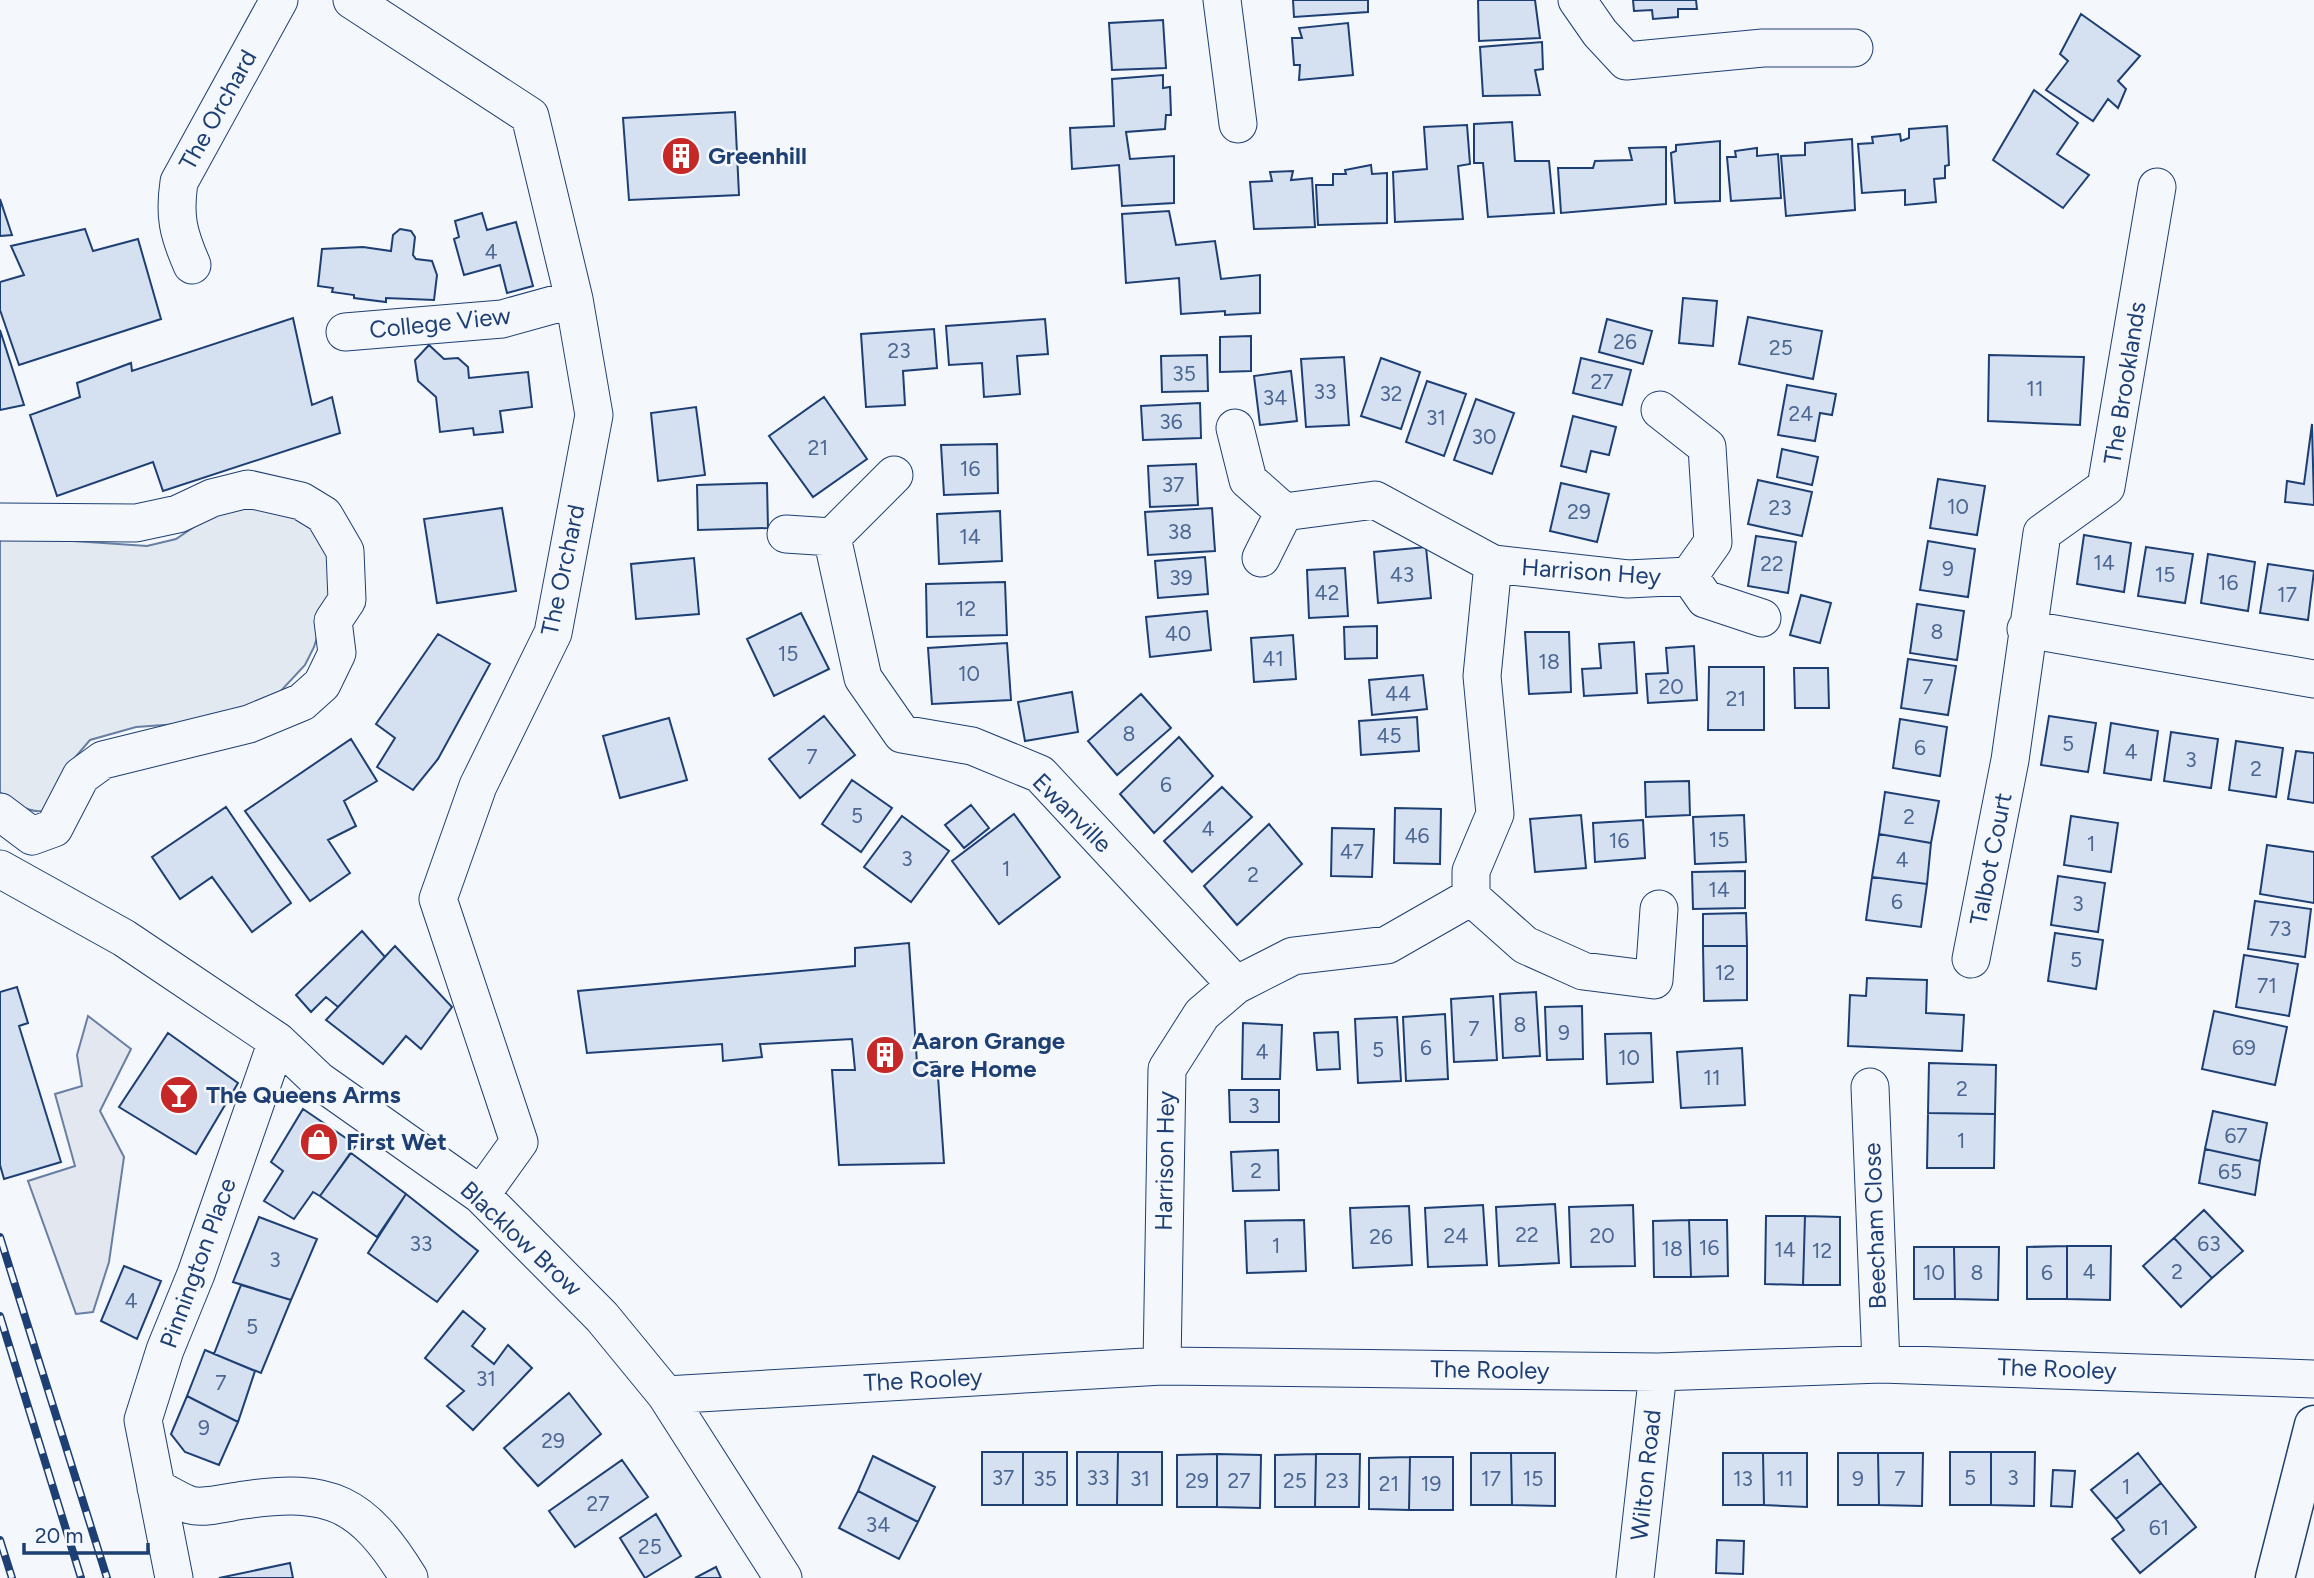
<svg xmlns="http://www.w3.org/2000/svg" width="2314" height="1578" font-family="Figtree,sans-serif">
	<rect width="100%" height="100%" fill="#f4f7fb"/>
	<path fill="#e3e9f0" stroke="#687fa3" stroke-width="2" d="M249,507l34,4 31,18 15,21 3,39 -18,58 -9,18 -27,29 -16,10 -84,20 -42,3 -46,13 -24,28 -23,43c-15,2 -32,-9 -43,-19v-256l147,10 29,-7 34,-23z"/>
	<path fill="#e3e8f0" stroke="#687fa3" stroke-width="2" d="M88,1016l43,33 -31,62 24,46 -15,105 -16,50 -17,2 -48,-133 47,-15 -20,-72 27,-8 -5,-31z"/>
	<path fill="#d5e0f0" stroke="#1d3f73" stroke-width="2" d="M1293,0h75v12l-74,5z
		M1478,0h57l5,38 -61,3z
		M1633,0h63l1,9h-19v8l-25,2 -1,-9 -18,1z
		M2081,14l59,42 -22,25 8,8 -8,19 -10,-9 -15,22 -47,-31 22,-29 -8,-7z
		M1163,20l3,48 -54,2 -3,-47z
		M1348,23l5,52 -54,5 1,-15h-6l-2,-27h10l-3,-10z
		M1542,42l1,27 -8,1 5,25 -57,1 -3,-49z
		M1163,75v13l7,-1 1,28h-5l-1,14 -39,3 4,27 44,-3v47l-52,3 -3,-41 -47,4 -2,-41 44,-2 -2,-47z
		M2034,90l44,33 -21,31 32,21 -26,33 -70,-48z
		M735,112l4,83 -110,5 -6,-82z
		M1512,122l3,39h34l5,52 -66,4 -5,-54h-9v-39z
		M1467,125l3,39 -12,2 5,53 -68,3 -2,-50 34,-3 -3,-42z
		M1947,126l2,39 -4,1v12l-11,1 2,23 -31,3v-15l-43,3 -4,-49 15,-1 -1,-6 28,-3 1,7 8,-3v-9z
		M1852,139l3,71 -69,6 -5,-60 24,-1v-12z
		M1720,141v60l-45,2 -4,-50 5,-2v-6z
		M1666,147v57l-105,9 -3,-45h35l2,-7 37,-1 -3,-12z
		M1757,148v8l21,-2 3,44 -50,3 -4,-44h9l-1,-6z
		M1371,165l1,9 15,-1v50l-69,2 -2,-40h17v-11h13l-1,-4z
		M1293,171l-2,9 21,-2 3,49 -61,2 -4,-47 22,-1 -2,-9z
		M0,199l12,36 -12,1z
		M1169,211l7,34 39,-4 6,38 39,-4v38l-35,2v-4l-44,3 -2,-36 -53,5 -4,-69z
		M482,213l5,17 29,-8 17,64 -26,7 -7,-28 -36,10 -10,-36 5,-2 -4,-16z
		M85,229l8,22 45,-12 23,80 -142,46 -19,-55v-28l24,-7 -13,-29z
		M400,229l11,2 4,6 -2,18 3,4 16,2 5,14 -3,25 -48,-2v4l-32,-4v-3l-22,-3 1,-4 -15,-2 4,-37 41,-2 28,4 2,-16z
		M1683,298l34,3 -4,45 -34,-3z
		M1748,317l74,14 -9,48 -74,-15z
		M293,318l19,87 20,-8 8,36 -177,58 -10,-29 -96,34 -27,-81 50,-18 -3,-14 54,-20 1,8z
		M1045,319l3,35 -31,2 3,38 -36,3 -2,-34 -33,2 -3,-39z
		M1607,319l45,12 -9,33 -44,-12z
		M934,329l3,39 -34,3 2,34 -39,2 -5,-73z
		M0,330l24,75 -24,5z
		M1251,336v35l-31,1v-35z
		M429,345l15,14 14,-1 10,9 1,11 59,-6 4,35 -32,4 3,21 -29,3 -1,-7 -33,4 -4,-35 -18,-16 -3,-21z
		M1207,355l1,36 -46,1 -1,-36z
		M1989,355l95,2 -4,68 -92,-4z
		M1344,357l5,68 -43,2 -5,-68z
		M1381,358l39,14 -19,57 -40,-13z
		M1581,358l50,12 -9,35 -49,-12z
		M1291,371l6,50 -37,4 -6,-49z
		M1427,381l39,13 -22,62 -38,-14z
		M1787,385l49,9 -4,21 -12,-2 -5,28 -37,-6z
		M824,397l43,62 -54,38 -44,-61z
		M1476,399l38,14 -22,61 -38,-14z
		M1200,403l1,35 -58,2 -2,-34z
		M696,407l9,68 -47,6 -7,-68z
		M1573,416l43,11 -7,28 -18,-4 -5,21 -25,-6z
		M2312,424l2,81 -29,-3 2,-21 17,3z
		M997,444l1,49 -54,2 -3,-50z
		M1782,449l36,8 -6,28 -35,-8z
		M1196,464l2,41 -48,2 -2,-41z
		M1938,479l47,7 -8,49 -47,-7z
		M1758,480l54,12 -10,44 -54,-12z
		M767,483l1,45 -70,2 -1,-45z
		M1561,483l48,11 -12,48 -47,-11z
		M502,508l14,83 -79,12 -13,-84z
		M1212,508l3,43 -67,4 -3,-43z
		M1000,511l2,50 -63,3 -2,-50z
		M2084,535l47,8 -7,49 -47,-8z
		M1756,536l40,6 -8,51 -40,-7z
		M1928,541l47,8 -7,48 -48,-7z
		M1426,547l5,51 -53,5 -4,-51z
		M2146,547l47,7 -8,49 -47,-7z
		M2208,554l47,8 -7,49 -47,-8z
		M1205,557l3,37 -50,4 -3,-37z
		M694,558l5,56 -63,5 -5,-55z
		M2268,564l46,7 -6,49 -48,-7z
		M1345,568l3,48 -39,2 -2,-48z
		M1005,582l2,53 -80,2 -1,-53z
		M1801,595l30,8 -11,40 -30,-8z
		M1917,604l47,7 -7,49 -47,-7z
		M1207,611l4,39 -61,7 -4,-40z
		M801,613l28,56 -55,27 -27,-57z
		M1377,626v32l-32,1 -1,-32z
		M1525,632h44l2,60 -42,2z
		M438,634l52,30 -52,95 -25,31 -36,-23 18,-29 -19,-14z
		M1293,635l3,44 -42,3 -3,-44z
		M1634,642l3,51 -53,3 -2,-27 19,-1 -2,-24z
		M1007,643l4,57 -79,4 -4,-56z
		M1694,646l3,54 -49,3 -2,-29 22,-1 -2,-25z
		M1908,659l48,7 -8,49 -47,-7z
		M1709,667h55v63h-56z
		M1794,668h34l1,40h-34z
		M1423,675l4,34 -55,6 -3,-35z
		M1072,692l6,40 -53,9 -7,-39z
		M1141,694l30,34 -54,47 -29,-34z
		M824,716l31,39 -55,43 -31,-39z
		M2049,716l47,7 -8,49 -47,-7z
		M1417,717l2,34 -58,4 -2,-34z
		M669,718l18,62 -67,18 -17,-62z
		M1900,719l47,8 -7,49 -47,-8z
		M2111,723l47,8 -7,49 -47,-7z
		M2171,732l47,7 -7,49 -47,-7z
		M1179,737l34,39 -59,57 -34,-39z
		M351,739l26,42 -33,20 12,25 -28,14 22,33 -40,28 -65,-90z
		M2236,741l47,7 -7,49 -47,-7z
		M2296,751l18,2v50l-26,-4z
		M852,780l40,28 -31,44 -39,-28z
		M1689,781l1,34 -44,2 -1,-35z
		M1222,787l30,30 -60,55 -28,-31z
		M1885,792l54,9 -8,42 -52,-9z
		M971,805l18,23 -25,20 -19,-23z
		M226,807l65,96 -39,29 -40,-55 -32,22 -28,-42z
		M1395,808l46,1 -1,55 -46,-1z
		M1014,814l46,63 -61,47 -47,-63z
		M1581,815l5,53 -51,4 -5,-53z
		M1744,815l2,47 -51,2 -2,-47z
		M902,816l47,35 -38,51 -47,-35z
		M2071,816l47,7 -7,49 -47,-7z
		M1643,820l2,38 -50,4 -2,-39z
		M1269,824l33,40 -65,61 -33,-39z
		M1332,828l42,1 -2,48 -41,-1z
		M1879,834l52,9 -4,41 -55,-7z
		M2267,845l47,7v51l-54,-9z
		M1745,871v37l-52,1 -1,-37z
		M2058,876l47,7 -7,49 -47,-7z
		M1872,877l55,7 -6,43 -55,-7z
		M2255,901l56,8 -6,48 -57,-8z
		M1746,913l1,33h-44v-32z
		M362,931l23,26 -47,50 -12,-10 -15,15 -15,-17z
		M2055,933l48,7 -7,49 -48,-8z
		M909,943l8,120 20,-1 7,101 -105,2 -7,-95h23l-3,-31 -92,5 2,13 -39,4 -1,-17 -135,9 -9,-62 277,-25v-18z
		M395,946l57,61 -31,42 -15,-13 -23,28 -57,-44z
		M1703,946h44v54l-43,1z
		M2244,955l54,9 -9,52 -53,-9z
		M1867,978l60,2 -1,33 38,2 -2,36 -114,-5 2,-51 16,1z
		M17,987l11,36 -9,3 42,136 -57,17 -4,-14v-173z
		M1536,992l4,64 -37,2 -3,-64z
		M1493,996l4,64 -43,2 -3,-63z
		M1582,1006l1,53 -36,1 -2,-53z
		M2214,1011l73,16 -12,58 -73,-16z
		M1445,1014l3,65 -42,2 -3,-64z
		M1397,1017l4,64 -43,2 -3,-64z
		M1243,1023l39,2 -2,54h-38z
		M1338,1032l2,37 -23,1 -3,-37z
		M168,1033l70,50 -42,71 -77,-47z
		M1651,1033l2,49 -46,2 -2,-50z
		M1742,1048l3,57 -64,3 -4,-56z
		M1929,1063l67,2 -1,49 -67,-1z
		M1229,1090h50v32h-49z
		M303,1109l53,36 -36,51 -7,-4 -19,27 -30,-18 19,-30 -12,-9z
		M2213,1111l54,12 -7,38 -55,-12z
		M1928,1113l67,1 -1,54h-67z
		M2205,1149l55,12 -5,34 -56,-12z
		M1278,1150l1,40 -46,1 -2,-39z
		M351,1153l55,41 -29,43 -57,-41z
		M406,1194l72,57 -41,51 -69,-49z
		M1555,1204l4,59 -60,3 -3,-59z
		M1483,1205l4,60 -59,2 -3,-59z
		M1633,1205l2,61 -64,1 -2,-60z
		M1409,1206l3,59 -59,3 -3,-60z
		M2204,1210l39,41 -31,27 -38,-40z
		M1766,1216h39l-2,69 -38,-1z
		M1805,1216l35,1v68h-37z
		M259,1217l58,22 -26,61 -58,-18z
		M1304,1220l2,51 -59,2 -2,-52z
		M1689,1220h38l1,56 -37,1z
		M1689,1220l2,57h-37l-1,-56z
		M2174,1238l38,40 -31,29 -38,-41z
		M2067,1246h44l-1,54 -43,-1z
		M2067,1246v53h-40v-52z
		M1914,1247h40l1,52h-41z
		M1954,1247h45l-1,53 -43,-1z
		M124,1266l37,15 -24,58 -36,-18z
		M241,1285l50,15 -30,73 -47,-19z
		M463,1311l22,18 -13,17 22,18 14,-19 24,23 -59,62 -26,-24 17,-15 -39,-33z
		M205,1350l50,21 -17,51 -51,-26z
		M569,1393l32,41 -63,52 -34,-38z
		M187,1396l51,26 -19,43 -34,-13 -14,-18z
		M982,1452h41v53h-41z
		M1023,1452h44v53h-44z
		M1077,1452h41l-1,53h-40z
		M1118,1452h44v53h-45z
		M1950,1452h41v53h-41z
		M1991,1452h44l-1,54 -43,-1z
		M1471,1453h40l1,52h-41z
		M1511,1453h44v53l-43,-1z
		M1723,1453h40l1,52h-41z
		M1763,1453h44v54l-43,-2z
		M1838,1453h40l1,52h-41z
		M1878,1453h45l-1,53 -43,-1z
		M2138,1453l23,30 -45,36 -25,-29z
		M1217,1454l44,1 -1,53 -43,-1z
		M1217,1454v53h-40v-52z
		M1316,1454l-1,53h-40v-52z
		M1316,1454h44l-1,53h-44z
		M873,1456l62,31 -17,35 -60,-31z
		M1410,1457l-1,53 -40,-1v-51z
		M1410,1457h43v53h-44z
		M622,1460l26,37 -73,50 -26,-36z
		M2053,1470l22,1 -3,36 -21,-1z
		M2161,1483l35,44 -56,46 -28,-34 12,-9 -8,-11z
		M858,1491l60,31 -19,37 -60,-31z
		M656,1514l25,42 -36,22 -25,-40z
		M1717,1540l27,1 -1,33 -27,-1z
		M290,1563l3,15h-74z
		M716,1567l5,11h-26z"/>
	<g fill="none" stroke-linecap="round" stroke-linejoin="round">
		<g stroke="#1d3f73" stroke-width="39">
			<path id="street" d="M352,0l178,116 44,183 20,116 -41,218 -75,153 -40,113 81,243 -38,53
				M1222,0l16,124
				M1577,0l23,33 26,28 137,-13h91
				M192,265c-14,-32 -18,-49 -13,-83l100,-182
				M345,332l157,-13 72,-20
				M1235,428l13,52 36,32 -23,46
				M1284,512l91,-12 118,64 135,15 61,-3 24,-34 -6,-95 -47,-37
				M0,522l136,1 42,-9 34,-16 36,-9 53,12 23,14 21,36 2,49 -14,21 4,32 -15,31 -20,18 -53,22 -146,36 -22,16 -27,52 -22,8 -32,-24
				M786,534l46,3 62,-62
				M832,537l31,141 39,56 70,12 68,28 196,211
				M1689,576l16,23 57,19
				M2026,629l288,50
				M0,869l124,69 153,103 41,39 163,115 121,122 64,78 117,183
				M1471,897l54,48 58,26 71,9 5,-71
				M1971,959l39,-199 32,-227 64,-46 51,-300
				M1870,1087l11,277
				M1162,1366l5,-297 35,-55 34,-29 57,-29 94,-11 84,-48v-26l24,-57 -13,-138 11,-112
				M666,1395l496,-29 496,6 223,-8 433,15
				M156,1488c11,5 22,13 34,17 14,4 39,-3 54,-5 86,-13 119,3 165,78
				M174,1578l-31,-158 22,-70 31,-76 81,-233
				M1635,1578l23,-206"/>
		</g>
		<g stroke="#1d3f73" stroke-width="41">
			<path id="primary" d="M2275,1578l39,-153"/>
		</g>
		<use href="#street" stroke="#f4f7fb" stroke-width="37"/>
		<use href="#primary" stroke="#f4f7fb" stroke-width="38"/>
		<g stroke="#1d3f73" stroke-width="8">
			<path id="rail" d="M0,1237l107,341
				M0,1316l81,262
				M0,1540l12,38"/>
		</g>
		<use href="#rail" stroke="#f4f7fb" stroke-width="5" stroke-dasharray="16" stroke-linecap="butt"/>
	</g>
	<defs>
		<g id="building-disc" transform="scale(2.0125)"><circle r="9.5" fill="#c62828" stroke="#f4f7fb"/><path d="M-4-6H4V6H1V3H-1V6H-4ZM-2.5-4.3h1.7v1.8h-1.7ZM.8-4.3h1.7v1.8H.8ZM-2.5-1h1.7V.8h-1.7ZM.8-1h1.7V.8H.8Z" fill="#fff"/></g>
		<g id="bar-disc" transform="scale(2.0125)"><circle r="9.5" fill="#c62828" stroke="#f4f7fb"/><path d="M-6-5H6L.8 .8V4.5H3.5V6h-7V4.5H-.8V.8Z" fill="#fff"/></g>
		<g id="shop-disc" transform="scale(2.0125)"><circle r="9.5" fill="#c62828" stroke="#f4f7fb"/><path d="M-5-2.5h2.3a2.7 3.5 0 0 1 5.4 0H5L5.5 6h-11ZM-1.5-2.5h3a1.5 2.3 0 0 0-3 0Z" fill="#fff"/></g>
	</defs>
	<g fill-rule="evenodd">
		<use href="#building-disc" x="681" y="156"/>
		<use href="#building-disc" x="885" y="1055"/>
		<use href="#bar-disc" x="179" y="1095"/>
		<use href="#shop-disc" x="319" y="1142"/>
	</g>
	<g text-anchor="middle" stroke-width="5" stroke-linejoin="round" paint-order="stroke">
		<g font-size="21" fill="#4b6792">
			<text x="491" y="259">4</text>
			<text x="1625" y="349">26</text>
			<text x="1781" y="355">25</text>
			<text x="899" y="358">23</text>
			<text x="1184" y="381">35</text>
			<text x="1602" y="389">27</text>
			<text x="2035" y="396">11</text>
			<text x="1325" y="399">33</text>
			<text x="1391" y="401">32</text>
			<text x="1275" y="405">34</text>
			<text x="1801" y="421">24</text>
			<text x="1436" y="425">31</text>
			<text x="1171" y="429">36</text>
			<text x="1484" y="444">30</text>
			<text x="818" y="455">21</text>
			<text x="970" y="476">16</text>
			<text x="1173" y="492">37</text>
			<text x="1958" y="514">10</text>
			<text x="1780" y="515">23</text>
			<text x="1579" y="519">29</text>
			<text x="1180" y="539">38</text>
			<text x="970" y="544">14</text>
			<text x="2104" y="570">14</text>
			<text x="1772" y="571">22</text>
			<text x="1948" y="576">9</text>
			<text x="1402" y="582">43</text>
			<text x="2165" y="582">15</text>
			<text x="1181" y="585">39</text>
			<text x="2228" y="590">16</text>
			<text x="1327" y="600">42</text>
			<text x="2287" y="602">17</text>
			<text x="966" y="616">12</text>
			<text x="1937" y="639">8</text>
			<text x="1178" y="641">40</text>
			<text x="788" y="661">15</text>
			<text x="1273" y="666">41</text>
			<text x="1549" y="669">18</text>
			<text x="969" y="681">10</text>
			<text x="1671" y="694">20</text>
			<text x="1928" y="694">7</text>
			<text x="1398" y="701">44</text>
			<text x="1736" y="706">21</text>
			<text x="1129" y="741">8</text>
			<text x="1389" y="743">45</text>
			<text x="2068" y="751">5</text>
			<text x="1920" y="755">6</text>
			<text x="2131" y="759">4</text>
			<text x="812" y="764">7</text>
			<text x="2191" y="767">3</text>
			<text x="2256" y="776">2</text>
			<text x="1166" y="792">6</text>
			<text x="857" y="823">5</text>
			<text x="1909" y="824">2</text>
			<text x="1208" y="836">4</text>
			<text x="1417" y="843">46</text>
			<text x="1719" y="847">15</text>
			<text x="1619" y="848">16</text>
			<text x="2091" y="851">1</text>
			<text x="1352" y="859">47</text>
			<text x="907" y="866">3</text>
			<text x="1902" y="867">4</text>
			<text x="1006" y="876">1</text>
			<text x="1253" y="882">2</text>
			<text x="1719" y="897">14</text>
			<text x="1897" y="909">6</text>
			<text x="2078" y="911">3</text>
			<text x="2280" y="936">73</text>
			<text x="2076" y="967">5</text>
			<text x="1725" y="980">12</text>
			<text x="2267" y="993">71</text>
			<text x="1520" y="1032">8</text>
			<text x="1474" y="1036">7</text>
			<text x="1564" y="1040">9</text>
			<text x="1426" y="1055">6</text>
			<text x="2244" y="1055">69</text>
			<text x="1378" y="1057">5</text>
			<text x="1262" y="1059">4</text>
			<text x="1629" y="1065">10</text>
			<text x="1712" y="1085">11</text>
			<text x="1962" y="1096">2</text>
			<text x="1254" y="1113">3</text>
			<text x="2236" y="1143">67</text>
			<text x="1961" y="1148">1</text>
			<text x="1256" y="1178">2</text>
			<text x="2230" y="1179">65</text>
			<text x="1527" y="1242">22</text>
			<text x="1456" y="1243">24</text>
			<text x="1602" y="1243">20</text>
			<text x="1381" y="1244">26</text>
			<text x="421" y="1251">33</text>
			<text x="2209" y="1251">63</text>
			<text x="1276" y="1253">1</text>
			<text x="1709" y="1255">16</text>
			<text x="1672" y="1256">18</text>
			<text x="1785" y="1257">14</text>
			<text x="1822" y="1258">12</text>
			<text x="275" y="1267">3</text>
			<text x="2089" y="1279">4</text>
			<text x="2177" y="1279">2</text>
			<text x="1934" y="1280">10</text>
			<text x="1977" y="1280">8</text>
			<text x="2047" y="1280">6</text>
			<text x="131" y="1308">4</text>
			<text x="252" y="1334">5</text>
			<text x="486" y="1386">31</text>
			<text x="221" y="1390">7</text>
			<text x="204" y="1435">9</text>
			<text x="553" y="1448">29</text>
			<text x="1003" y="1485">37</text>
			<text x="1098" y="1485">33</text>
			<text x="1970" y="1485">5</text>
			<text x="2013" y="1485">3</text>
			<text x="1045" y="1486">35</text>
			<text x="1140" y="1486">31</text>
			<text x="1491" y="1486">17</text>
			<text x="1533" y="1486">15</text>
			<text x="1743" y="1486">13</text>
			<text x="1785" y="1486">11</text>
			<text x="1858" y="1486">9</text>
			<text x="1900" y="1486">7</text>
			<text x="1197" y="1488">29</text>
			<text x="1239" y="1488">27</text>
			<text x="1295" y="1488">25</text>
			<text x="1337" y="1488">23</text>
			<text x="1389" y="1491">21</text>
			<text x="1431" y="1491">19</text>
			<text x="2126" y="1494">1</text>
			<text x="598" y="1511">27</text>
			<text x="878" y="1532">34</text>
			<text x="2159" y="1535">61</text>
			<text x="650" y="1554">25</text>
		</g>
		<g font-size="24" fill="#1d3f73" stroke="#f4f7fb">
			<text transform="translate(218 110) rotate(-61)" y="8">The Orchard</text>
			<text transform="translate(440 323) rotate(-6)" y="8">College View</text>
			<text transform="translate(2125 383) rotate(-81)" y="8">The Brooklands</text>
			<text transform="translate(563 570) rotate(-78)" y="8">The Orchard</text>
			<text transform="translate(1591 572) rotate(4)" y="8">Harrison Hey</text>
			<text transform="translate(1072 813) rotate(45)" y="8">Ewanville</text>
			<text transform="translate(1991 859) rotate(-79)" y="8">Talbot Court</text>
			<text transform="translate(1165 1161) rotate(-89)" y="8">Harrison Hey</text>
			<text transform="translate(1875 1226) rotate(-92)" y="8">Beecham Close</text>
			<text transform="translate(521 1239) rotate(43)" y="8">Blacklow Brow</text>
			<text transform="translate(198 1263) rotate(-70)" y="8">Pinnington Place</text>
			<text transform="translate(2057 1369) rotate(2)" y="8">The Rooley</text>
			<text transform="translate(1490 1370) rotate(1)" y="8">The Rooley</text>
			<text transform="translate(923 1380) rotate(-3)" y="8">The Rooley</text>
			<text transform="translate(1646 1475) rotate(-84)" y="8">Wilton Road</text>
		</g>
		<g font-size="24" font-weight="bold" fill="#1d3f73" stroke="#f4f7fb" text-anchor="start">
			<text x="708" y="164">Greenhill</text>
			<text x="912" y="1049">Aaron Grange<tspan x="912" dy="28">Care Home</tspan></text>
			<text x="206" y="1103">The Queens Arms</text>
			<text x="346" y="1150">First Wet</text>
		</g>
	</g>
	<path d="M24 1543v10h124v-10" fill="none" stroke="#1d3f73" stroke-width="3.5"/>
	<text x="35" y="1543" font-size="21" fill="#1d3f73" stroke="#f4f7fb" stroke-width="5" paint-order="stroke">20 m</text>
</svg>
